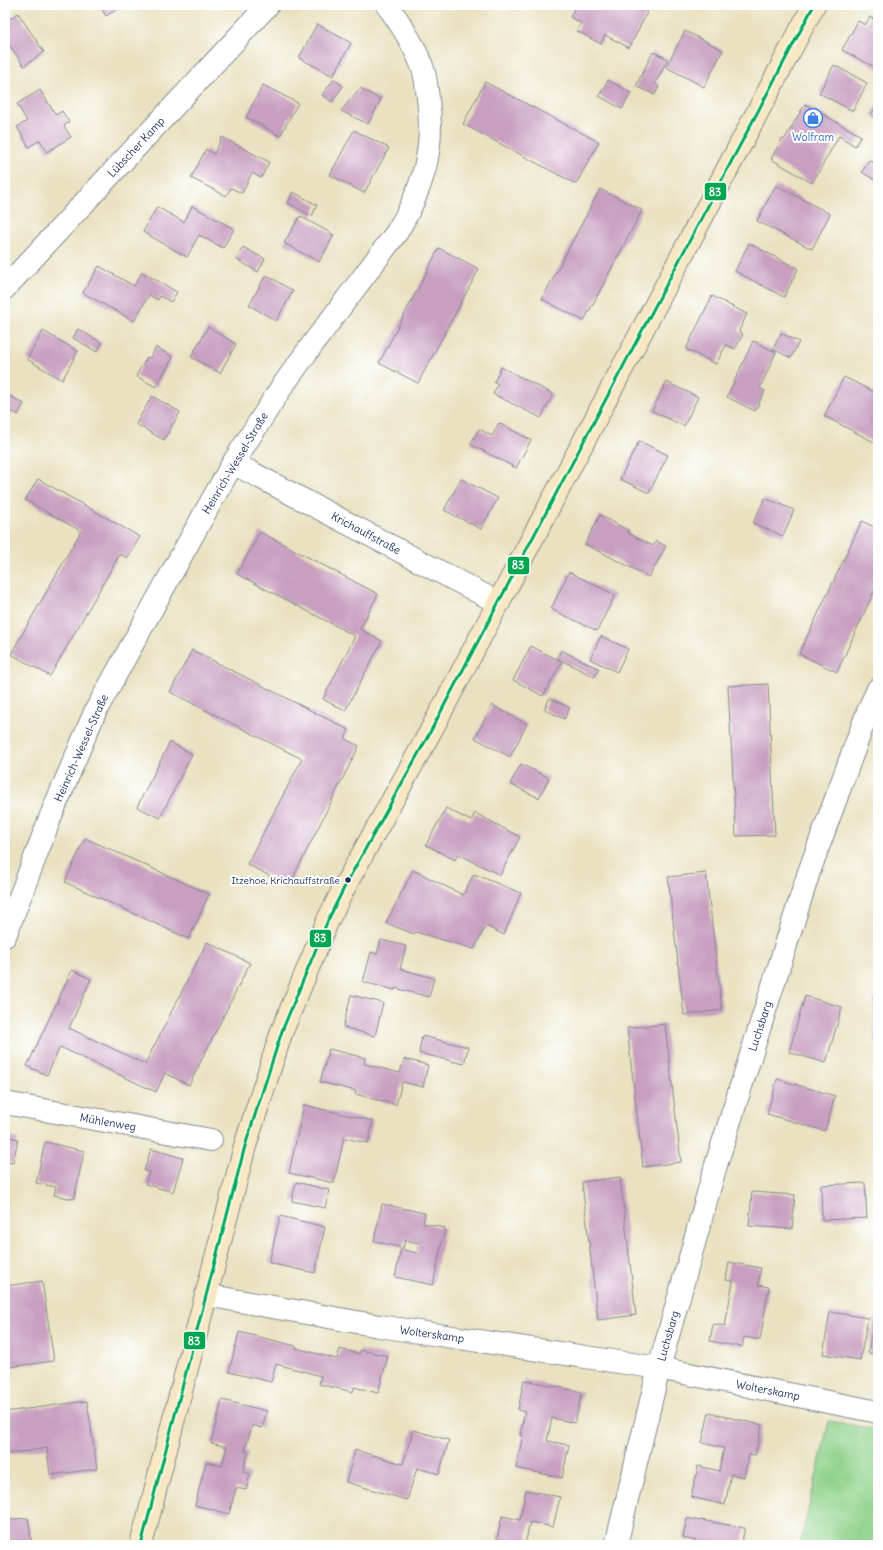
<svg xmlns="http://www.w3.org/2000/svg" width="883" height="1550" font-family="Delius,sans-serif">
	<rect width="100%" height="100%" fill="#fff"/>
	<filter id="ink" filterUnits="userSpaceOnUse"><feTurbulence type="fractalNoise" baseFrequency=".025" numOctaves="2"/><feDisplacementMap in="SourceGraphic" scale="8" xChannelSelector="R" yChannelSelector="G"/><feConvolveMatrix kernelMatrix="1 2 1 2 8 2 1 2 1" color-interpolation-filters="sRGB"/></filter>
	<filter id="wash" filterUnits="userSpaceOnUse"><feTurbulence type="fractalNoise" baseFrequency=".012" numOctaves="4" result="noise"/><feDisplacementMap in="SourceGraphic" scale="16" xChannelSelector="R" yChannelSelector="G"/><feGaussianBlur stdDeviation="0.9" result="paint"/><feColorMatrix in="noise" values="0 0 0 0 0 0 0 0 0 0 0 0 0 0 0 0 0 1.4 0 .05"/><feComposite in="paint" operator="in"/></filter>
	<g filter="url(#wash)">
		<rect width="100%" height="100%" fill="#e9e1bf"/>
		<path fill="#90d38b" stroke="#568174" d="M829,1421l49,9v115h-78z"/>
		<g id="blocks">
			<path fill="#c89fc0" d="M99,5h25l-18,11z
				M576,5h60l12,6 -19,37 -24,-13 -4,9 -24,-13 4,-8 -11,-6z
				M18,13l26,39 -20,14 -19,-27v-17z
				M870,17l8,5v47l-36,-19 16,-29 7,4z
				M317,24l34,19 -18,33 -34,-18z
				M685,31l38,19 -19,37 -38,-20z
				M653,52l15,7 -13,25 4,2 -4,9 -19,-9z
				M834,65l33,18 -14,28 -34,-18z
				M334,79l9,7 -11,16 -10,-7z
				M608,80l23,13 -9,16 -23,-13z
				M485,82l114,60 -23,42 -113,-60z
				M263,85l35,18 -18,33 -34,-19z
				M360,88l21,12 -13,24 -27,-13z
				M40,90l16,25 6,-4 7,11 -5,4 7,11 -24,15 -7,-12 -11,7 -12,-20 10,-6 -10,-17z
				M878,102v17l-7,-4z
				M805,104l56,32 -6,10 -16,-10 -27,47 -41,-24 11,-20 2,1z
				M354,130l35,18 -25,45 -34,-18z
				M222,137l47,25 -8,16 -9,-5 -10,20 -11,-5 -5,8 -35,-18 15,-29 8,5z
				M869,160l9,6v16l-16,-10z
				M776,185l54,29 -18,35 -55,-28z
				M600,189l42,21 -58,111 -42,-22z
				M293,192l24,13 -5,11 -24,-13z
				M192,206l42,23 -11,19 -24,-13 -12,22 -44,-25 14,-25 27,15z
				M300,216l34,19 -15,27 -35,-19z
				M749,243l49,26 -14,28 -49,-26z
				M243,247l22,12 -7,13 -22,-13z
				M439,248l40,21 -61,114 -39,-20z
				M99,266l35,20 8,-14 35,20 -6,10 -11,-6 -2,4 -9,-5 -15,26 -51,-28z
				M266,275l27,16 -17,30 -27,-16z
				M712,296l35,18 -8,17 4,3 -8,15 -9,-4 -10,19 -30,-15z
				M208,327l28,17 -16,29 -29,-16z
				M78,329l24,14 -5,9 -24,-14z
				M43,331l35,20 -16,29 -35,-21z
				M781,333l18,9 -8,16 -18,-9z
				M753,341l23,11 -16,36 5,3 -10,20 -28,-14z
				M156,347l17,10 -17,30 -20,-11 11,-19 3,1z
				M501,367l52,27 -12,24 -48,-24 5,-10 -4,-2z
				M844,377l34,17v50l-54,-28z
				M666,382l32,15 -14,29 -32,-15z
				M5,393l19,11 -6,11 -6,-4 -7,11z
				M152,396l28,16 -16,28 -28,-16z
				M499,423l32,17 -15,28 -46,-24 9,-15 13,7z
				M639,441l29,14 -19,38 -29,-14z
				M38,479l102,58 -13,21 -7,-4 -70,122 -39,-22 70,-123 -56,-31z
				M461,479l37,19 -17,31 -37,-19z
				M765,498l29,12 -11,26 -30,-13z
				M600,515l29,16 -1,2 25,13 3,-5 10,5 -17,31 -64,-33z
				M862,521l16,8v54l-41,89 -38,-18z
				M260,532l118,62 -18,35 22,12 -37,70 -22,-12 32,-63 -118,-62z
				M569,572l46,23 -18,36 -46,-22z
				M601,636l27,13 -11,23 -27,-13z
				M531,646l31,16 -19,34 -30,-16z
				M192,650l157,80 -4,9 14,7 -70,140 -42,-22 55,-105 -132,-67z
				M561,650l38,19 -4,8 -38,-19z
				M768,684l7,151 -39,1 -8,-150z
				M550,698l20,10 -6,11 -20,-10z
				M492,705l35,19 -17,33 -35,-19z
				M170,742l22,12 -32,64 -23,-11z
				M521,764l28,14 -10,20 -29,-14z
				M446,808l25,13 4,-8 45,24 -20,38 -42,-21 -3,6 -29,-15z
				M85,838l124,56 -20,45 -124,-57z
				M413,870l50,25 11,-21 47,19 -17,42 -18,-9 -12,23 -58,-17 -2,2 -28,-11z
				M706,873l16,137 -38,5 -16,-138z
				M381,940l25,6 -6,23 34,9 -5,19 -34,-9v2l-32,-8 8,-30 6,2z
				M207,942l43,21 -61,122 -24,-12 -9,19 -96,-45 -13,28 -20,-9 45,-96 19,9 -22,49 76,36z
				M351,995l32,8 -8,33 -32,-9z
				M805,996l37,11 -16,56 -37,-11z
				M874,998h4v45h-3z
				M665,1024l16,138 -38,5 -16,-139z
				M422,1036l46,11 -4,17 -45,-11z
				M329,1049l36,9 -1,6 36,9 4,-14 24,6 -5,22 -21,-5 -6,23 -41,-11 1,-3 -36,-9z
				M777,1079l58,17 -10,35 -58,-17z
				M304,1105l69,16 -5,22 -24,-5 -10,45 -45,-10z
				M5,1136l13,3 -5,24 -8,-1z
				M45,1142l39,9 -10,48 -20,-4 2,-8 -20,-4z
				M151,1149l32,9 -10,34 -28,-8 4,-12 -5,-1z
				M620,1177l16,138 -38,5 -16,-138z
				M296,1182l33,8 -4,18 -33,-7z
				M865,1183l2,35 -45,2 -1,-35z
				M752,1192l43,3 -3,34 -43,-3z
				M382,1204l43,9 -2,10 22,5 -12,57 -38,-8 6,-28 16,4 2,-10 -14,-3 -2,8 -29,-7z
				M280,1216l45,11 -10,46 -46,-10z
				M729,1262l32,6 -3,17 11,2 -9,53 -16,-3 -2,10 -32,-6 3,-17 12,2 8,-45 -7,-1z
				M42,1281l12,80 -46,6 -3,-20v-61z
				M830,1312l38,6 -8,42 -37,-6z
				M874,1318l4,1v36l-10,-2z
				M239,1332l57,14v2l41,11 3,-10 19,5 1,-4 28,6 -10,37 -24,-6 -1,5 -34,-8 2,-8 -45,-12 -5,18 -42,-10z
				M524,1380l58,12 -7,31 -23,-5 -5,23 22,4 -7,33 -46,-10 7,-33h-3l5,-23 -7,-2z
				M222,1400l45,11 -5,17 -10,-3 -7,26 3,1 -5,20 7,2 -4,16 -10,-2 -7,26 -34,-9 11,-43 16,4 5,-19 -16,-4z
				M87,1401l10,68 -47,6 -3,-27 -38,6 -4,-26v-16z
				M709,1413l53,12 -7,30 -6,-1 -5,23 -13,-3 -6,31 -34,-8 7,-31 21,5 5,-23 -22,-5z
				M413,1430l36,10 -10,34 -22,-6 -10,32 -61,-18 9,-32 48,14z
				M526,1490l34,7 -7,30 -23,-5 -5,23h-10l1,-2 -19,-4 5,-23 18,4z
				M28,1518l4,27h-27v-25z
				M687,1518l14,3v-1l44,8 -4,17h-45v-4l-13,-3z"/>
		</g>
	</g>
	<g filter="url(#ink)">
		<use href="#blocks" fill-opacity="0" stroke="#82888e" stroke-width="1"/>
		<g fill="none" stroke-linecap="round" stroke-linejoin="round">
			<g stroke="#82888e" stroke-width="24">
				<path id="minor" d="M233,463l266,140
					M5,936l47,-123 43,-101 117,-212 21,-37 48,-75 31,-43 85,-113c26,-43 38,-83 31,-133 -1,-10 -2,-21 -5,-30 -8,-23 -22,-45 -36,-64
					M5,1103l206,37
					M206,1295l173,31 280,42 219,44
					M616,1545l43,-177 57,-203 93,-293 59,-161 10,-22"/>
			</g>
			<g stroke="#82888e" stroke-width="24">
				<path id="tertiary" d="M5,288l263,-283"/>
			</g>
			<g stroke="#82888e" stroke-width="24">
				<path id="secondary" d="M141,1545l104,-399 37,-115 46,-111 19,-38 80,-144 387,-733"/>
			</g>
			<use href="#minor" stroke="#fff" stroke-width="22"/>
			<use href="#tertiary" stroke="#fff" stroke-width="22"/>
			<use href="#secondary" stroke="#f7e8c3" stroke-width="22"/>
			<g stroke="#fff" stroke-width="6">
				<path id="bus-1" d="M141,1545l104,-399 37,-115 46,-111 19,-38 80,-144 387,-733"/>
			</g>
			<use href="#bus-1" stroke="#00a651" stroke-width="3"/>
		</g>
	</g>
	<defs>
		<g id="shop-ring" transform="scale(1)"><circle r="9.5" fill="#fff" stroke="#3f7fe0" stroke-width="1.5"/><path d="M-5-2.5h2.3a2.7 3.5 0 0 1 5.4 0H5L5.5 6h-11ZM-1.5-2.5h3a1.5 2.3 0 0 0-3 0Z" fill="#3f7fe0"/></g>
	</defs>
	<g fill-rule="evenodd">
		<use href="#shop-ring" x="813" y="118"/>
	</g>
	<circle fill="#1b2f5e" stroke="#fff" stroke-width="1.5" cx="348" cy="880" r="3.5"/>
	<g text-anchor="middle" stroke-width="4" stroke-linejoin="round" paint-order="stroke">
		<g font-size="10" fill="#1b2f5e" stroke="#fff" text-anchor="end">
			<text x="340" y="884">Itzehoe, Krichauffstraße</text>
		</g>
		<g font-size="11" fill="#366cbe" stroke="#fff">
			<text x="813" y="141">Wolfram</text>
		</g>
		<g font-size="11" fill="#1b2f5e" stroke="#fff">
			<text transform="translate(136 147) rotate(-47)" y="4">Lübscher Kamp</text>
			<text transform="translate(235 463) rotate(-59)" y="4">Heinrich-Wessel-Straße</text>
			<text transform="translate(366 533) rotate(28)" y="4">Krichauffstraße</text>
			<text transform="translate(81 748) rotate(-66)" y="4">Heinrich-Wessel-Straße</text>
			<text transform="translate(760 1026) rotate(-72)" y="4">Luchsbarg</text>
			<text transform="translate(108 1122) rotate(10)" y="4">Mühlenweg</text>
			<text transform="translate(432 1334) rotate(8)" y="4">Wolterskamp</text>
			<text transform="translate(668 1336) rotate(-74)" y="4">Luchsbarg</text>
			<text transform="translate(768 1390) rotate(11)" y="4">Wolterskamp</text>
		</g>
	</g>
	<g stroke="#fff" stroke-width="1.5">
		<rect x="704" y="182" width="23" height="19" rx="4" fill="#00a651"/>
		<rect x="507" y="556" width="23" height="19" rx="4" fill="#00a651"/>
		<rect x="309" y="929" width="23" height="19" rx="4" fill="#00a651"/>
		<rect x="183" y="1331" width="23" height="19" rx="4" fill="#00a651"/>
	</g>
	<g font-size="11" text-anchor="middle" font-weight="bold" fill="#fff">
		<text x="715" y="196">83</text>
		<text x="518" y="569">83</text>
		<text x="320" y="942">83</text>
		<text x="194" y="1345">83</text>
	</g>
	<rect width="883" height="1550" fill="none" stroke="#fff" stroke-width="20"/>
</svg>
